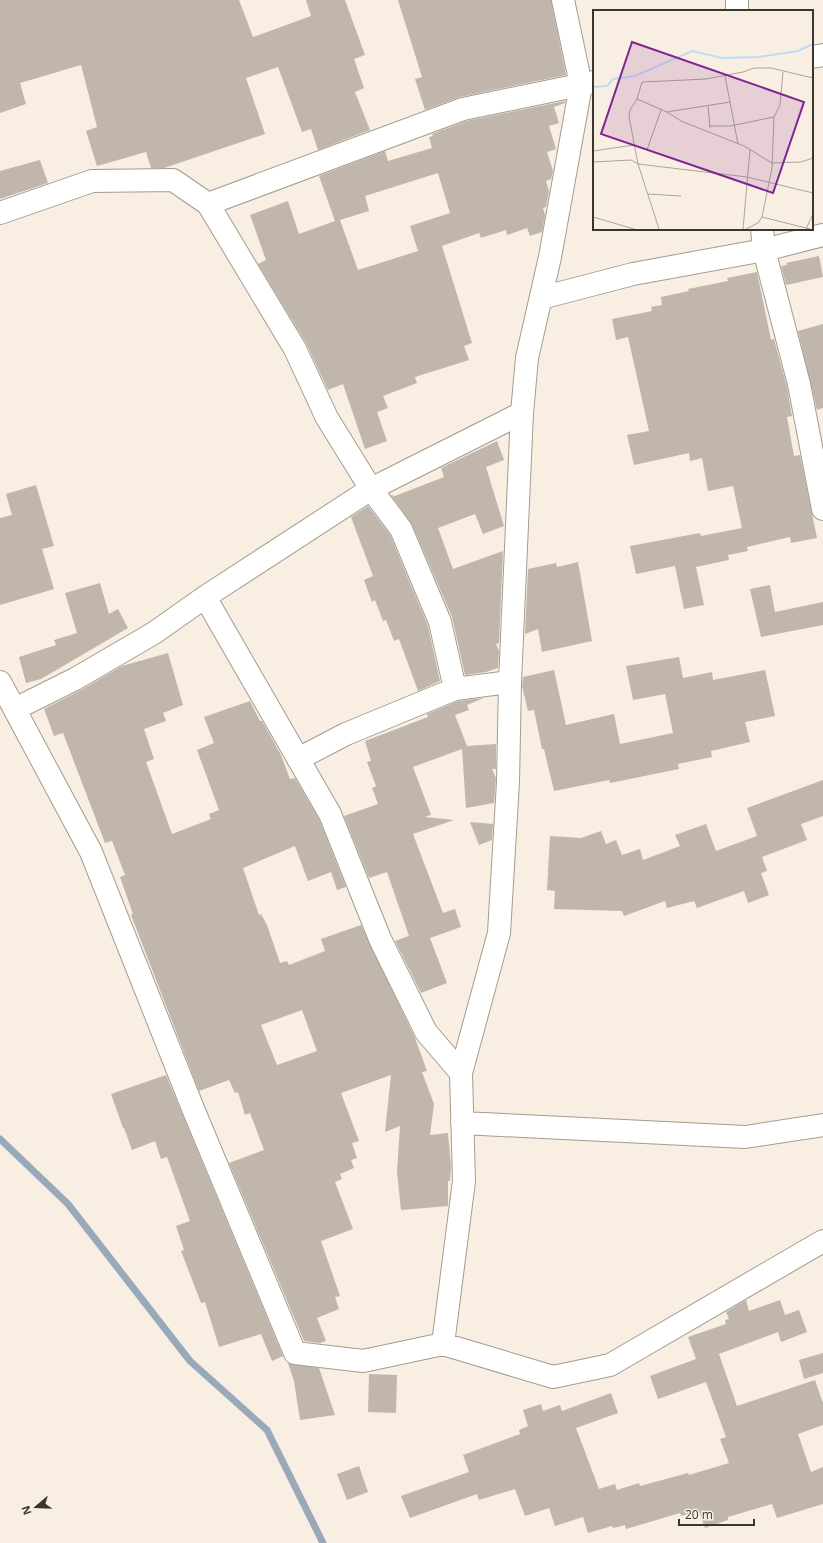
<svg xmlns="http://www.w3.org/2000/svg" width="823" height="1543" font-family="'Open Sans',sans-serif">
	<rect width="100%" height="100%" fill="#f8eee2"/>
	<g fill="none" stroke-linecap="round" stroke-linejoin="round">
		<path stroke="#99a9ba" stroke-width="7" d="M0,1139l68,65 122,157 77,69 56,113"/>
	</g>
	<path fill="#c0b6ab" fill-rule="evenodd" d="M0,0h239l14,37 58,-21 -5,-16h39l20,55 -11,4 10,29 -9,4 15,38 -52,20 -7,-21 -9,3 -24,-65 -32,11 19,56 -101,34h-13l-5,-16 -49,14 -11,-35 11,-4 -16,-62 -61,18 6,21 -26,9z
		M398,0h153l15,75 -106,22 -35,13 -10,-31 7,-2z
		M565,101v2l-11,4 5,16 -10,3 7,23 -9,3 6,19 -2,8 -5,2 3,10 -3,16 -3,1 2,7 -3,17 -12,4 -3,-8 -20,7 -1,-5 -25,8 -2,-5 -37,13 30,97 -8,3 5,14 -54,17 2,6 -34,13 5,12 -11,4 10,29 -22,8 -22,-65 -15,6 -22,-47 -48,-79 8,-4 -16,-45 38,-14 11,33 36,-13 -16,-45 66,-25 3,10 44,-13 -3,-11 4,-1 -1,-2 34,-13zM438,173l12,40 -40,13 8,25 -60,19 -18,-50 29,-9 -4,-15z
		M40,160l8,23 -48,16v-28z
		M819,256l4,21 -37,8 -5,-19 6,-1 -1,-2z
		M757,272l14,68 3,-1 13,48 5,29 -5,1 7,39 6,-1 17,83 -26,5 -1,-6 -43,10 1,4 -20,4 1,5 -33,7 8,38 -20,4 -9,-43 -39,8 -6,-28 70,-13 1,3 41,-8 -9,-42 -25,5 -6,-33 -12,3 -1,-8 -55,12 -7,-30 22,-4 -21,-94 -12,3 -4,-21 40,-8 -1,-4 11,-2 -1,-8 28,-6 -1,-2 40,-8 -1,-3z
		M823,324v84l-6,2 -19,-79z
		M497,441l7,19 -18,7 18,59 -21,8 -8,-20 -37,14 15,41 50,-18 -4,92 -3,1 3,7 -1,17 -12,4 -21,3 -13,-58 -40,-93 -21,-29 4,1 49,-19 -3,-9z
		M36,485l18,61 -12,3 12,40 -54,16v-87l12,-3 -6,-21z
		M368,506l22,29 38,91 12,55 -22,10 -19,-52 -5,2 -8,-21 -3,1 -8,-21 -3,2 -8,-22 9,-4 -22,-59z
		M578,562l14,79 -50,11 -4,-23 -13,5 3,-65 28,-6 1,4z
		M100,583l9,31 9,-5 10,19 -87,51 -15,4 -7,-26 37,-12 -2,-5 23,-7 -12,-40z
		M770,585l5,27 48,-10v23l-62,12 -11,-48z
		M168,653l15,52 -20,8 3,8 -22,8 10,30 -8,3 26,72 39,-15 -2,-5 10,-4 -22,-60 17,-7 -10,-26 46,-16 10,20h2l19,34 9,24 5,-1 24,41 27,68 -9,3 -6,-18 -23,9 -13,-35 -52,22 16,47 2,-1 6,11 13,38 7,-2 2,4 36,-14 -4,-12 40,-14 54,113 12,33 -5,1 12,32 -4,31 18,-2 3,33 -1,15h-2v25l-47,4 -4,-38 3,-46 -15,6 6,-57 -50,18 18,48 -7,2 5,15 -6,2 3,8 -14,6 2,5 -7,3 18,47 -32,12 19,55 -5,1 4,12 -22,9 9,23 -6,2 -16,-2 -75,-178 35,-13 -14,-37 -5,2 -7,-23 -3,1 -6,-13 -30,11 -68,-176 2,-1 -13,-37 5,-2 -13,-34 -7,2 -42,-110 -9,3 -10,-27 37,-19 41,-24zM302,1010l15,41 -40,14 -16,-40z
		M679,657l4,21 29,-6 1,8 52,-10 10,46 -30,6 5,20 -39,9 1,6 -34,7 1,5 -69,14 -1,-3 -55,11 -10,-42h-2l-8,-39 -6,1 -6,-25 1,-9 31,-7 12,55 48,-11 6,30 53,-11 -8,-39 -32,6 -7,-34z
		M484,698l-17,7 2,5 -14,5 12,31 29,-2v25h-4l4,9 -2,25 -28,5 -4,-59 -49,18 18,48 -6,2 29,3 -41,14 30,79 12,-4 6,18 -31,11 17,45 -26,10 -26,-52 14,-5 -22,-64 -18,6 -25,-62 34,-12 -6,-16 4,-2 -9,-24 4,-1 -6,-20 63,-24 -1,-3 31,-13z
		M823,780v36l-22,8 6,16 -45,17 5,14 -6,2 8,22 -21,8 -4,-12 -47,17 -3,-7 -27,7 -2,-7 -41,15 -2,-5 -68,-2 1,-18 -8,-1 3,-54 31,2 20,-7 5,13 10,-4 6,15 18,-6 3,11 37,-14 -5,-11 31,-11 10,27 41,-15 -10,-28z
		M470,822l23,2 -1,16 -13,5z
		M166,1075l117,281 -11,5 -11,-27 -42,13 -14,-45 -4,1 -20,-52 3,-1 -8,-24 14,-5 -23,-64 -6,2 -6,-18 -23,9 -8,-22h-1l-12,-34z
		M746,1300l3,11 31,-11 5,15 14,-5 8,22 -26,10 -3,-10 -59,22 18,52 78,-26 8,23v22l-25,9 13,38 12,-5v37l-46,14 -5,-14 -44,13v3l-23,8 -6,-17 -18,5 -1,-3 -54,16 -1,-4 -12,3 -1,-2 -24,7 -5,-16 -28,9 -6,-18 -24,8 -10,-27 -36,11 -2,-6 -67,24 -9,-22 68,-24 -6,-17 57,-21 -1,-4 9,-4 -5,-16 18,-6 2,7 17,-6 2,6 49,-18 7,20 -42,15 23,61 16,-5 2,6 22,-7 1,3 48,-13 1,2 40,-12 -9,-24 6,-2 -20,-55 -48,17 -8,-23 46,-17 -8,-22 38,-13 -1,-4 4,-1 -3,-7z
		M823,1353v20l-19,6 -5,-19z
		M288,1363l31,5 16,47 -35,5 -6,-39z
		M369,1374l28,1 -1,38 -28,-1z
		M359,1466l9,26 -21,8 -10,-26z"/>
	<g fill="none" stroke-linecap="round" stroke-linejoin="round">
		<g stroke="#a59b8f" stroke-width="24">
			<path id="street" d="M737,0v11
				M812,57l11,-2
				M208,204l87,145 32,69 44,71 30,40 39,93 15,67
				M0,213l92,-32 81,-1 35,24 255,-95 131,-27
				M762,229l2,21 35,134 24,125
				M541,298l92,-24 131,-24 59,-15
				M205,597l125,217 50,125 46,93 35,41
				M0,682l91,170 103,259 101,242 68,8 80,-17 21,-163 -3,-108 38,-140 9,-151 2,-100 12,-269 5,-55 23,-101 31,-172 -18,-85
				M15,709l60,-30 79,-46 51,-36 166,-108 151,-76
				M298,759l48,-25 109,-45 55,-7
				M462,1123l283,14 78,-12
				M443,1344l110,33 57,-12 213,-124"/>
		</g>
		<use href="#street" stroke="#fff" stroke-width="22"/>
	</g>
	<g transform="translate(593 10)">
		<rect width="220" height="220" fill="#f8eee2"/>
		<path fill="none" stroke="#c2dbf5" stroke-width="2" d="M0,77l14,-1 6,-7 22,-3 57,-25 30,7 36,-1 40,-6 15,-7"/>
		<path fill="none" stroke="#aca49b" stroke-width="1" d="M132,66l13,68M220,68l-42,-10h-17l-11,4 -37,7 -64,3 -5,17 30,13 14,9 63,25 28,17 29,-1 12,-4M44,89l-7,11 -1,7 9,47 109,13 66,16M115,96l2,22M74,102l63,-10M117,116h20l44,-9M54,140l14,-40M0,141l41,-6M0,152l38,-2 7,4 21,65M55,184l33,2M0,207l41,12M169,207l10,-49 2,-51 6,-12 3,-33M150,219l7,-79M153,219l12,-6 4,-6 48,12M213,219l7,-15"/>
		<path fill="#7f2592" fill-opacity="0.15" stroke="#7f2592" stroke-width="2" d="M39,32l172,60 -31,91 -172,-59z"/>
		<rect width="220" height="220" fill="none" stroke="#393531" stroke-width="2"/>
	</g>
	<g transform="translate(36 1507) rotate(251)" stroke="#f8eee2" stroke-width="3" paint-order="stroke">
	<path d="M0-3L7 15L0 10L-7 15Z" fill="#393531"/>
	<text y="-6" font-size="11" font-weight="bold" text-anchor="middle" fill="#393531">N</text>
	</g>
	<path d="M679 1519v6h75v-6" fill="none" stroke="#393531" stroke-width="2"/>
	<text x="685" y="1519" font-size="12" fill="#393531" stroke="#f8eee2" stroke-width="3" paint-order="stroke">20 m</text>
</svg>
